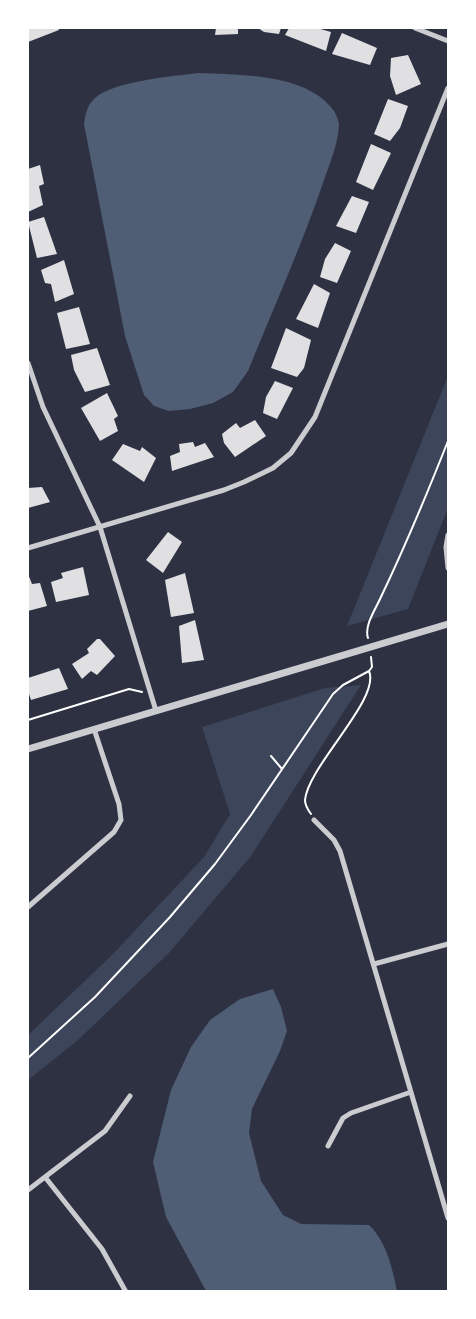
<svg xmlns="http://www.w3.org/2000/svg" width="476" height="1319" font-family="'PT Sans',sans-serif">
	<rect width="100%" height="100%" fill="#2d3142"/>
	<path fill="#3c4559" d="M448,376v132l-40,101 -61,17z
		M361,685l-110,171 -82,97 -92,88 -49,39v-45l84,-80 92,-98 26,-43 -28,-87 123,-39z"/>
	<path fill="#4f5d75" d="M199,73c41,2 108,0 135,38 2,3 5,10 5,14 -1,20 -10,40 -16,58 -22,64 -50,126 -75,188l-15,21 -20,11 -23,6 -21,2 -15,-5 -10,-11 -19,-59 -41,-212c1,-9 3,-18 10,-25 18,-18 80,-23 105,-26z
		M273,989l8,18 6,24 -7,20 -28,58 -3,24 12,48 22,34 18,9 68,1c18,17 23,43 28,66h-191l-40,-74 -13,-55 18,-72 20,-43 19,-27 30,-21z"/>
	<path fill="#e0e0e3" d="M28,28h30l1,2 -31,12z
		M216,28h22v6l-23,1z
		M258,28h23l-2,6 -15,-2z
		M289,28h28l14,4 -5,19 -41,-16z
		M342,33l35,15 -7,17 -38,-11z
		M408,55l13,29 -25,11 -6,-19 1,-18z
		M388,99l20,7 -8,22 -10,13 -16,-7z
		M371,144l20,9 -18,37 -17,-8z
		M40,165l4,19 -5,2 4,19 -15,7v-43z
		M352,196l17,6 -13,31 -20,-7z
		M44,217l13,37 -20,4 -9,-36z
		M335,243l16,8 -14,32 -17,-6 5,-18z
		M64,260l10,34 -19,8 -4,-18 -6,-1 -4,-13z
		M314,284l16,9 -12,35 -22,-9z
		M79,307l11,37 -24,5 -9,-36z
		M286,328l25,12 -7,28 -7,9 -26,-9z
		M97,348l13,37 -25,7 -11,-22 -3,-15z
		M275,381l18,7 -16,31 -14,-6 3,-16z
		M107,393l11,23 -4,3 4,12 -18,10 -19,-33z
		M255,420l11,16 -31,21 -11,-14 -2,-9 14,-11 4,5z
		M193,442l2,5 10,-4 9,14 -42,14 -2,-15 10,-4 -1,-8z
		M123,444l17,7 2,-4 14,11 -12,24 -32,-22z
		M42,487l8,15 -22,6v-20z
		M168,532l14,10 -19,31 -17,-13z
		M83,567l6,28 -33,7 -5,-20 12,-4 -2,-5z
		M185,573l9,40 -23,4 -6,-37z
		M28,574l4,10 8,-1 7,23 -19,5z
		M195,620l9,40 -22,3 -3,-37z
		M97,639h3l15,17 -18,19 -6,-4 -9,8 -10,-15 17,-11 -2,-4z
		M59,668l9,21 -37,11 -3,-9v-13z"/>
	<g fill="none" stroke-linecap="round" stroke-linejoin="round">
		<path stroke="#fff" stroke-width="2" d="M368,638c-4,-12 7,-28 12,-39 25,-52 47,-105 68,-158
			M28,720l101,-31 13,3
			M271,756l11,13
			M311,814c-3,-4 -6,-9 -6,-14 3,-34 76,-101 64,-129
			M28,1058l67,-61 75,-80 45,-53 36,-49 82,-121 10,-9 26,-14 3,-4 -1,-10"/>
		<path stroke="#caccd0" stroke-width="5" d="M415,28l33,13
			M28,363l15,44 57,120 56,184
			M448,535l-2,12 2,21
			M28,548l196,-58 20,-8 29,-14 18,-15 24,-36 133,-329
			M314,820l20,20 6,11 108,367
			M28,907l86,-75 7,-12 -2,-16 -25,-75
			M374,964l74,-20
			M328,1146l15,-28 8,-5 60,-21
			M45,1177l57,72 24,43
			M28,1190l77,-59 25,-35"/>
		<path stroke="#caccd0" stroke-width="7" d="M28,749l420,-125"/>
	</g>
	<rect width="476" height="1319" fill="none" stroke="#ffffff" stroke-width="58"/>
</svg>
